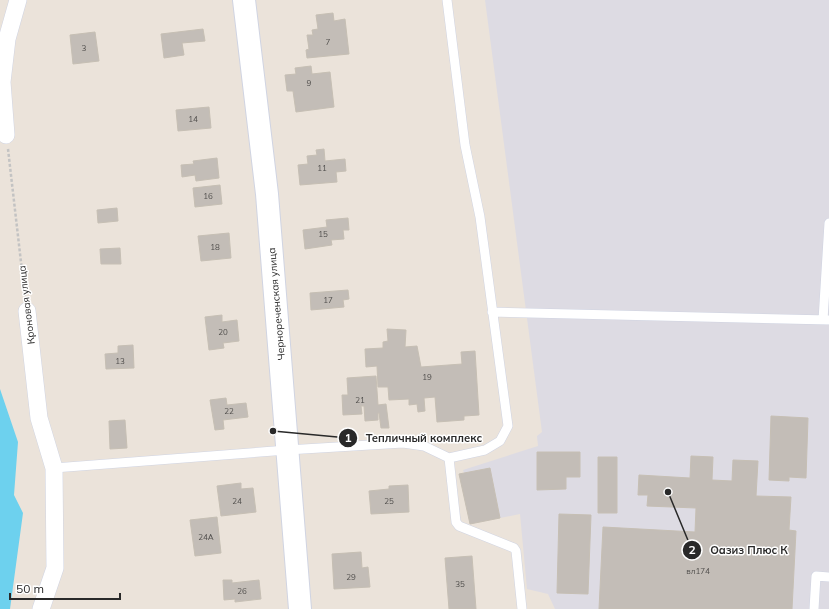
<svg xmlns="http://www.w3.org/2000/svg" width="829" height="609" font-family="Mulish,sans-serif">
	<rect width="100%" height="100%" fill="#ebe3da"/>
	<path fill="#dddbe3" d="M485,0h344v609h-274l-7,-15 -21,-5 -7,-75 -50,10 -11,-50 5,-1 -1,-3 75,-24 -1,-10 5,-4z"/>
	<path fill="#6dd1ee" d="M0,389l18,53 -4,53 9,18 -13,96h-10z"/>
	<path fill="#c3bdb7" stroke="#c6bfb4" d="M333,13l1,8 11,-2 4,35 -42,4 -1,-8 3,-1 -2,-14h6l-1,-5 6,-1 -2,-14z
		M203,29l2,12 -23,2 2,12 -20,3 -3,-24z
		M95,32l4,29 -26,3 -3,-29z
		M311,66l1,8 18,-2 4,35 -38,5 -3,-21h-6l-2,-16 11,-1 -1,-6z
		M209,107l2,21 -33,3 -2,-21z
		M324,149l1,12 20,-2 1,12 -10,1 1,10 -37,3 -2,-20 10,-1 -1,-8 10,-1 -1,-5z
		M217,158l2,20 -23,3 -1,-6 -13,2 -1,-12 13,-1 -1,-3z
		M220,185l2,19 -27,3 -2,-19z
		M117,208l1,13 -20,2 -1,-13z
		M348,218l1,12h-6l1,9 -13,1 1,5 -27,4 -2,-19 24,-3 -1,-7z
		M229,233l2,25 -30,3 -3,-25z
		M120,248l1,16h-20l-1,-15z
		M348,290l1,9 -6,1 1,7 -33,3 -1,-17z
		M222,315v7l15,-2 2,21 -16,2 1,5 -15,2 -4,-33z
		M387,329l19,1 -1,17 12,-1 4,21 41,-3 -1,-12 14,-1 4,64 -15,1v4l-27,2 -2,-25 -11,1 1,13 -7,1 -1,-8 -8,1v-6l-20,1 -1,-13h-10l-1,-21 -11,1 -1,-18 18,-1v-6l5,-1z
		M133,345l1,23 -28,1 -1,-15 13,-1v-7z
		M376,376l2,29 8,-1 3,24h-8l-2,-15h-1v7l-13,1 -1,-15h-3l1,8 -19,1 -1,-20h6l-1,-17z
		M226,398l1,7 19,-2 2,14 -25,3 1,9 -9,1 -5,-30z
		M771,416l37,2 -2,60 -17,-1v4l-20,-1z
		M125,420l2,28 -17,1 -1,-28z
		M537,452h43v25h-14v12l-29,1z
		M691,456l22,1 -1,23 20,1 1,-21 25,1 -2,35 35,1 -2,33 7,1 -4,78h-193l4,-82 92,5 1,-24 -49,-2 1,-11h-10l1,-20 51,3z
		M598,457h19v56h-19z
		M490,468l10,50 -30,6 -11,-50z
		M241,483v6l12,-1 3,24 -35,4 -4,-30z
		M408,485l1,27 -38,2 -2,-23 20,-2v-3z
		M559,514l32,1 -3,79 -31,-1z
		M217,517l4,36 -26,3 -5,-36z
		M361,552l1,16 6,-1 2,20 -36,2 -2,-35z
		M472,556l4,53h-27l-4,-51z
		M223,580h9v3l27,-3 2,19 -26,3v-3l-11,1z"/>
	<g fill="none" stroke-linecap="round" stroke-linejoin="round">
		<g stroke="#d0d4e2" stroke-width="10">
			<path id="service" d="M492,312l337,8
				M823,320l6,-97
				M449,458l7,64 3,4 55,22 2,3 6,58
				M54,468l233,-18 116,-7 21,3 25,12 36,-8 15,-9 8,-15 -28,-209 -15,-72 -18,-145
				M814,609l2,-33 13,1"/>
		</g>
		<g stroke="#d0d4e2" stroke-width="18">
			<path id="minor" d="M6,135l-4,-53 5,-43 11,-39
				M27,311l12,107 15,50 1,100 -14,41"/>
		</g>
		<g stroke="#d0d4e2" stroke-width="24">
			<path id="tertiary" d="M244,0l23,194 33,415"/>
		</g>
		<path stroke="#c3c3c3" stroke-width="2.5" stroke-dasharray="3 2" stroke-linecap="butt" d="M8,149l17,148"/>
		<use href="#service" stroke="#fff" stroke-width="9"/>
		<use href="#minor" stroke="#fff" stroke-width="17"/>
		<use href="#tertiary" stroke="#fff" stroke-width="22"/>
	</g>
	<g text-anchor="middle" stroke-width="3" stroke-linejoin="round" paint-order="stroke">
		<g font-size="8" fill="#504e4c">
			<text x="328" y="45">7</text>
			<text x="84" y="51">3</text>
			<text x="309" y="86">9</text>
			<text x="193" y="122">14</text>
			<text x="322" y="171">11</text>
			<text x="208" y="199">16</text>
			<text x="323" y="237">15</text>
			<text x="215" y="250">18</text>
			<text x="328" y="303">17</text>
			<text x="223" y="335">20</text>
			<text x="120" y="364">13</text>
			<text x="427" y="380">19</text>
			<text x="360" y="403">21</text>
			<text x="229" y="414">22</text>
			<text x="237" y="504">24</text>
			<text x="389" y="504">25</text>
			<text x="206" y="540">24А</text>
			<text x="698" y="574">вл174</text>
			<text x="351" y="580">29</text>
			<text x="460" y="587">35</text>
			<text x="242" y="594">26</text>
		</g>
		<g font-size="10" fill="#292929" stroke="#fff">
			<text transform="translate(276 304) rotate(-95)" y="4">Чернореченская улица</text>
			<text transform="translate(26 305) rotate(-97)" y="4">Кроновая улица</text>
		</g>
	</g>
	<path fill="none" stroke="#292929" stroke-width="1.5" d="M273 431L348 438M668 492L692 550"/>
	<g fill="#292929" stroke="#fff" stroke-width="1.5">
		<circle cx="273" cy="431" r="4"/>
		<circle cx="668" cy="492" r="4"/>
		<circle cx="348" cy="438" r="10"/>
		<circle cx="692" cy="550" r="10"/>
	</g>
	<g font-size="12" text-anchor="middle" font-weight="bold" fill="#fff">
		<text x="348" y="442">1</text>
		<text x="692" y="554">2</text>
	</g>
	<g font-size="11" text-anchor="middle" font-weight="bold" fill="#292929" stroke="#fff" stroke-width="3" stroke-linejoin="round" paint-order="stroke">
		<text x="424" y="442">Тепличный комплекс</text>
		<text x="749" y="554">Оазиз Плюс К</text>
	</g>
	<path d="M10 593v6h110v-6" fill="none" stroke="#292929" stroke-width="2"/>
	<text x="16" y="593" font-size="12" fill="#292929" stroke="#ffffff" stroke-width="3" paint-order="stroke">50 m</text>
</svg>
